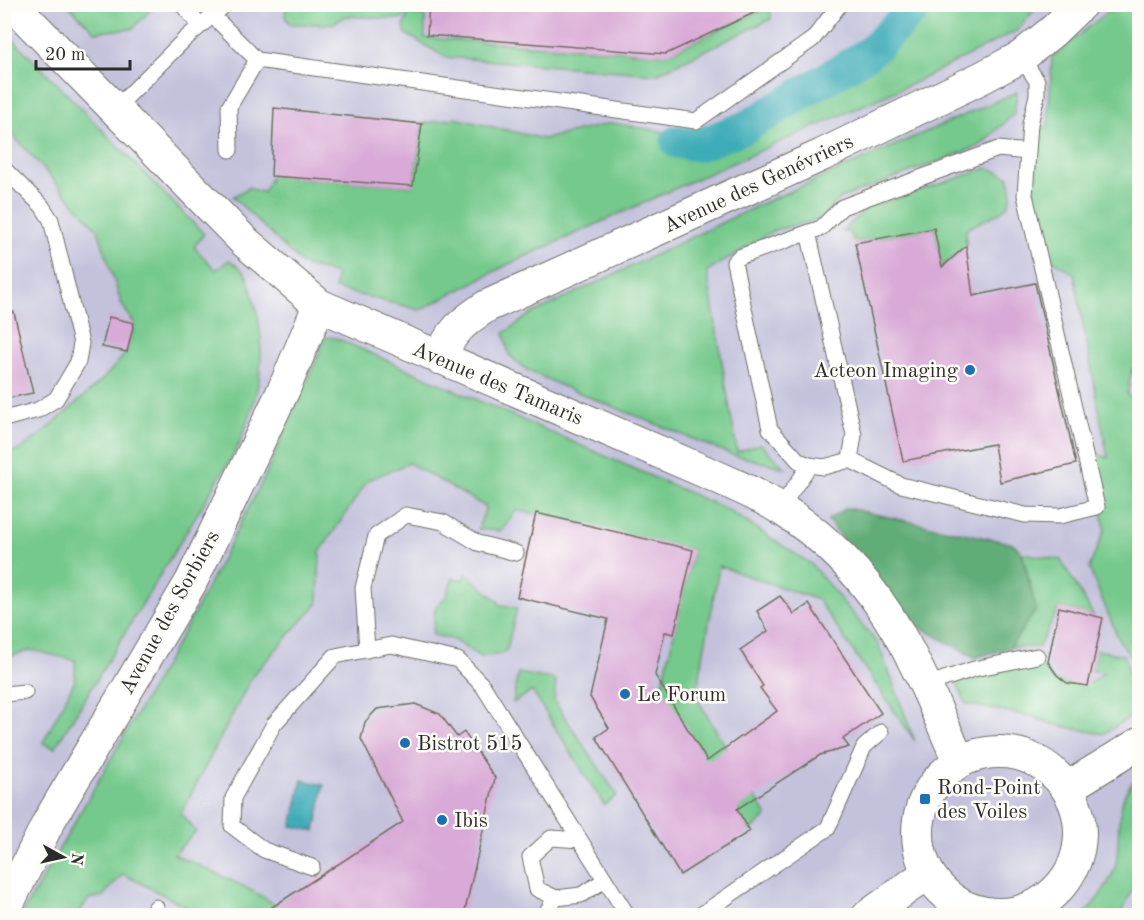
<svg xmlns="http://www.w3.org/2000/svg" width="1144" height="920" font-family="'Old Standard TT',serif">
	<rect width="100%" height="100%" fill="#fdfcf7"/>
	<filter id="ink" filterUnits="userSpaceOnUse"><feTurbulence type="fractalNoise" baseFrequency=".0167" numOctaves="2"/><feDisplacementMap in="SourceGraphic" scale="12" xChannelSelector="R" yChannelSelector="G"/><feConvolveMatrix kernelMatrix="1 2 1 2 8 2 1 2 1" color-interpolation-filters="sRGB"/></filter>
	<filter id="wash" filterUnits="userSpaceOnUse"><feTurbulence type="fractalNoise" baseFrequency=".008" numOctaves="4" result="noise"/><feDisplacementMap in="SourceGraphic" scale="24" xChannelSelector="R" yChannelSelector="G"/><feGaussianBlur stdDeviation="1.35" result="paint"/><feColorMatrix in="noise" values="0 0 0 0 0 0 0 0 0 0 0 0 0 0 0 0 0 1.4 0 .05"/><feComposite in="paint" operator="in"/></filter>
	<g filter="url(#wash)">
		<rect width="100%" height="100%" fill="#ece7cb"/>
		<path fill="#c3c1db" d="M5,5h1134v910h-1134z"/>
		<path fill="#75c98c" stroke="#507a5c" stroke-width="1.5" d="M290,4l38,1 79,6 -5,8 -56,-3 -14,8h-42l-5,-7 1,-9z
			M151,5l2,3 -21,21 -37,3 -27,-27z
			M936,5h102l-20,25 -104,53 -227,100 -178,81 -89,46 -85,-21 1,-15 -33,-9 -70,-68 16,-10 8,4 7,1 7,-16 142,10 9,-62 33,-6 89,21 68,-16 54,9 9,17 27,3 55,-19 120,-76z
			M1116,5h23l1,377 -3,4 -5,-18 -5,27 13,8 -1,266 -20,-29 -30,-72 16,-39 -16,-78 19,7 -34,-184 -27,-18 -14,-62 6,-67 9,1 4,-71z
			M770,6l1,13 -115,55 -211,-17 -39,-23 -2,-8 4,-13 17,2v23l241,16z
			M4,30l200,204 -10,13 22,23 13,-10c5,4 14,9 17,15 3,6 5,15 7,22 17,54 6,103 -17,153l-181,298 -12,-5 32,-63v-20l-44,-10 -26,8v-205l15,-3 30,-23 54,-49 23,-26 7,-29 -12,-18 -24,-75 -93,-104z
			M1017,92l-3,22 -35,32 -138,52 -24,22 -42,10 -68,41 30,181 24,-8 24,24 -55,-14 -166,-67 -37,-17 -18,-15 -5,-22 27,-19 230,-110z
			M988,168l20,8c13,40 -17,36 -42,54v16l-24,21 -8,-39 -79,15 -5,-10 -8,-2 25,-23z
			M326,337l10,1 392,172 83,54 67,80 37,97 -97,-141 -99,-34 -23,131 71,119 -17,15 -90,-136 33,-145 -177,-40 -14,21 -24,-2 8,-22 -77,-44 -41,17 -48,72 -2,51 -65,72 -72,139 15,17 -22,23c28,14 94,39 112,61h-84l-79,-41 -20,22 -14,3 -12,16 -56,1 171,-299 75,-145z
			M1022,553l39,7 33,56 -35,-9 -20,40h-29l-9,-24 35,-13z
			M465,573l34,29 -1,2 19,4 -10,41 -6,5 -20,3 -29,-18 -19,-4 2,-27 11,-11 7,-19 10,2z
			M1096,650l28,5 8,31 7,4v22l-36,22 -52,-10 -17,-7 -68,-13 -9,-20 81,-24 16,21 32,4 18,-12 -13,-3z
			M518,673l38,7 -2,21 63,94 -13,10 -72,-114 -19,12z
			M1139,777v99l-19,39h-37c11,-10 30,-36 33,-51 5,-25 -3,-71 23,-87z"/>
		<path fill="#60ad78" stroke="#466c52" stroke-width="1.5" d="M846,508l168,36 8,9 14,57 -26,37 -35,11 -55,-31 -38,-33 -54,-74z"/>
		<path fill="#3cacb8" stroke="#346c72" stroke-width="1.5" d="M302,780l22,5 -9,46 -23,-5z"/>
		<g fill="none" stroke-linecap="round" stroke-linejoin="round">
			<path stroke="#3cacb8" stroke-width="33" d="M677,142l21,3 48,-18 124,-75 49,-48"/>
		</g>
		<g id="blocks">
			<path fill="#d9aad7" d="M429,4h344l-107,50 -239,-19z
				M274,108l148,16 -9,62 -142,-10z
				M934,228l8,39 24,-21 7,50 62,-13 41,181 -76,18 -6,-38 -91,17 -48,-218z
				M14,312l19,81 -29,6v-86z
				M109,317l25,6 -7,29 -25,-5z
				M536,513l157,37 -19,84 -9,-2 -10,43 52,86 70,-50 -17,-23 3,-2 -23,-36 28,-19 -11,-20 23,-15 14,18 15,-10 72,109 -38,26 6,8 -29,8 -83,54 13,22 -70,44 -84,-138 13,-9 -19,-31 18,-78 -91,-22z
				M1059,607l44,11 -15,68 -21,-3 -10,-8 -9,-13z
				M415,704l25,10 17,23 7,-5 31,46 -31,137h-204l143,-93 -42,-83 4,-17 12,-13z"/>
		</g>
	</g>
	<g filter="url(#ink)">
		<use href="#blocks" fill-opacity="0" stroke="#6f6d63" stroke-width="1.5"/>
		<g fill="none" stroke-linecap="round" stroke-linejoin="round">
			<g stroke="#6f6d63" stroke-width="17">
				<path id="lane" d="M182,4l18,22
					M213,16l44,44 439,61 117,-82 27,-35
					M114,110l71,-71 41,-35
					M230,150l-1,-43 28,-47
					M4,169l38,37 9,14 30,123 -3,19 -22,37 -18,11 -34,9
					M808,232l46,203 -4,25
					M810,465l-11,-4 -29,-32 -36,-167 5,-5 82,-29 21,-21 156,-58 30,3
					M780,508l30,-43 14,2 26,-7 51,25 124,30 35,1 37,-9 -72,-312 5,-71 7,-29v-14l-16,-24
					M367,650l-4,-62 13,-52 30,-21 37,7 35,21 38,10
					M926,685l48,-16 63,-13
					M4,694l21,-2
					M580,840l-29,-2 -21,19 7,32 19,9 25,-3 24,-15
					M312,867l-48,-17 -32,-24 1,-28 41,-74 61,-68 56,-11 67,15 25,26 145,230
					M150,916l6,-9
					M544,916l12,-18
					M699,916l129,-88 36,-81 17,-15"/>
			</g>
			<g stroke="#6f6d63" stroke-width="34">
				<path id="street" d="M12,4l232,237 75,64 405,175c19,9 39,17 57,29 99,62 134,150 178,253
					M439,358c13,-27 23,-36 48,-52l335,-151 159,-77 40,-21 32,-26 28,-27
					M918 833a81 81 0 1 1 162 0a81 81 0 1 1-162 0Z
					M1067,788l73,-45
					M4,911l45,-90 142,-239 93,-193 35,-84
					M868,916l60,-43"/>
			</g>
			<use href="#lane" stroke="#fff" stroke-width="15"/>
			<use href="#street" stroke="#fff" stroke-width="32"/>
		</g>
	</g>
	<g fill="#1f6fb2" stroke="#fdfcf7" stroke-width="2">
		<circle cx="970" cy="370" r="6"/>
		<circle cx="625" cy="694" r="6"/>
		<circle cx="405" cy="743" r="6"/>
		<rect x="919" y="793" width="12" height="12" rx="3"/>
		<circle cx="442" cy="820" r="6"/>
	</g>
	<g text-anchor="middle" stroke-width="5" stroke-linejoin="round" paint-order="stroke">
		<g font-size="21" fill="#2b2b2b" stroke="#fdfcf7">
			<text transform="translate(758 183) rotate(-25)" y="7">Avenue des Genévriers</text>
			<text transform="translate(498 383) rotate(23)" y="7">Avenue des Tamaris</text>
			<text transform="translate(169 612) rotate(-61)" y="7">Avenue des Sorbiers</text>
		</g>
		<g font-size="21" fill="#2b2b2b" stroke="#fdfcf7" text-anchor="start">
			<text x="958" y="377" text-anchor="end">Acteon Imaging</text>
			<text x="637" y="701">Le Forum</text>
			<text x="417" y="750">Bistrot 515</text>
			<text x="937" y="794">Rond-Point<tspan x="937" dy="24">des Voiles</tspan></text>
			<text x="454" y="827">Ibis</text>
		</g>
	</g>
	<rect width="1144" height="920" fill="none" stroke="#fdfcf7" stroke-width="24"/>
	<g transform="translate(63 857) rotate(98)" stroke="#fdfcf7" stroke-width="4.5" paint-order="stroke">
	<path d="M0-4.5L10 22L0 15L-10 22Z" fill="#2b2b2b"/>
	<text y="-9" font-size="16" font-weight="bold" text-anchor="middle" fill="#2b2b2b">N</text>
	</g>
	<path d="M36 60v9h94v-9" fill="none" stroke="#2b2b2b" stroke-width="3"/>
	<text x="45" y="60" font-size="18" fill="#2b2b2b" stroke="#fdfcf7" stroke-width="4.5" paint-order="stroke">20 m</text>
</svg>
